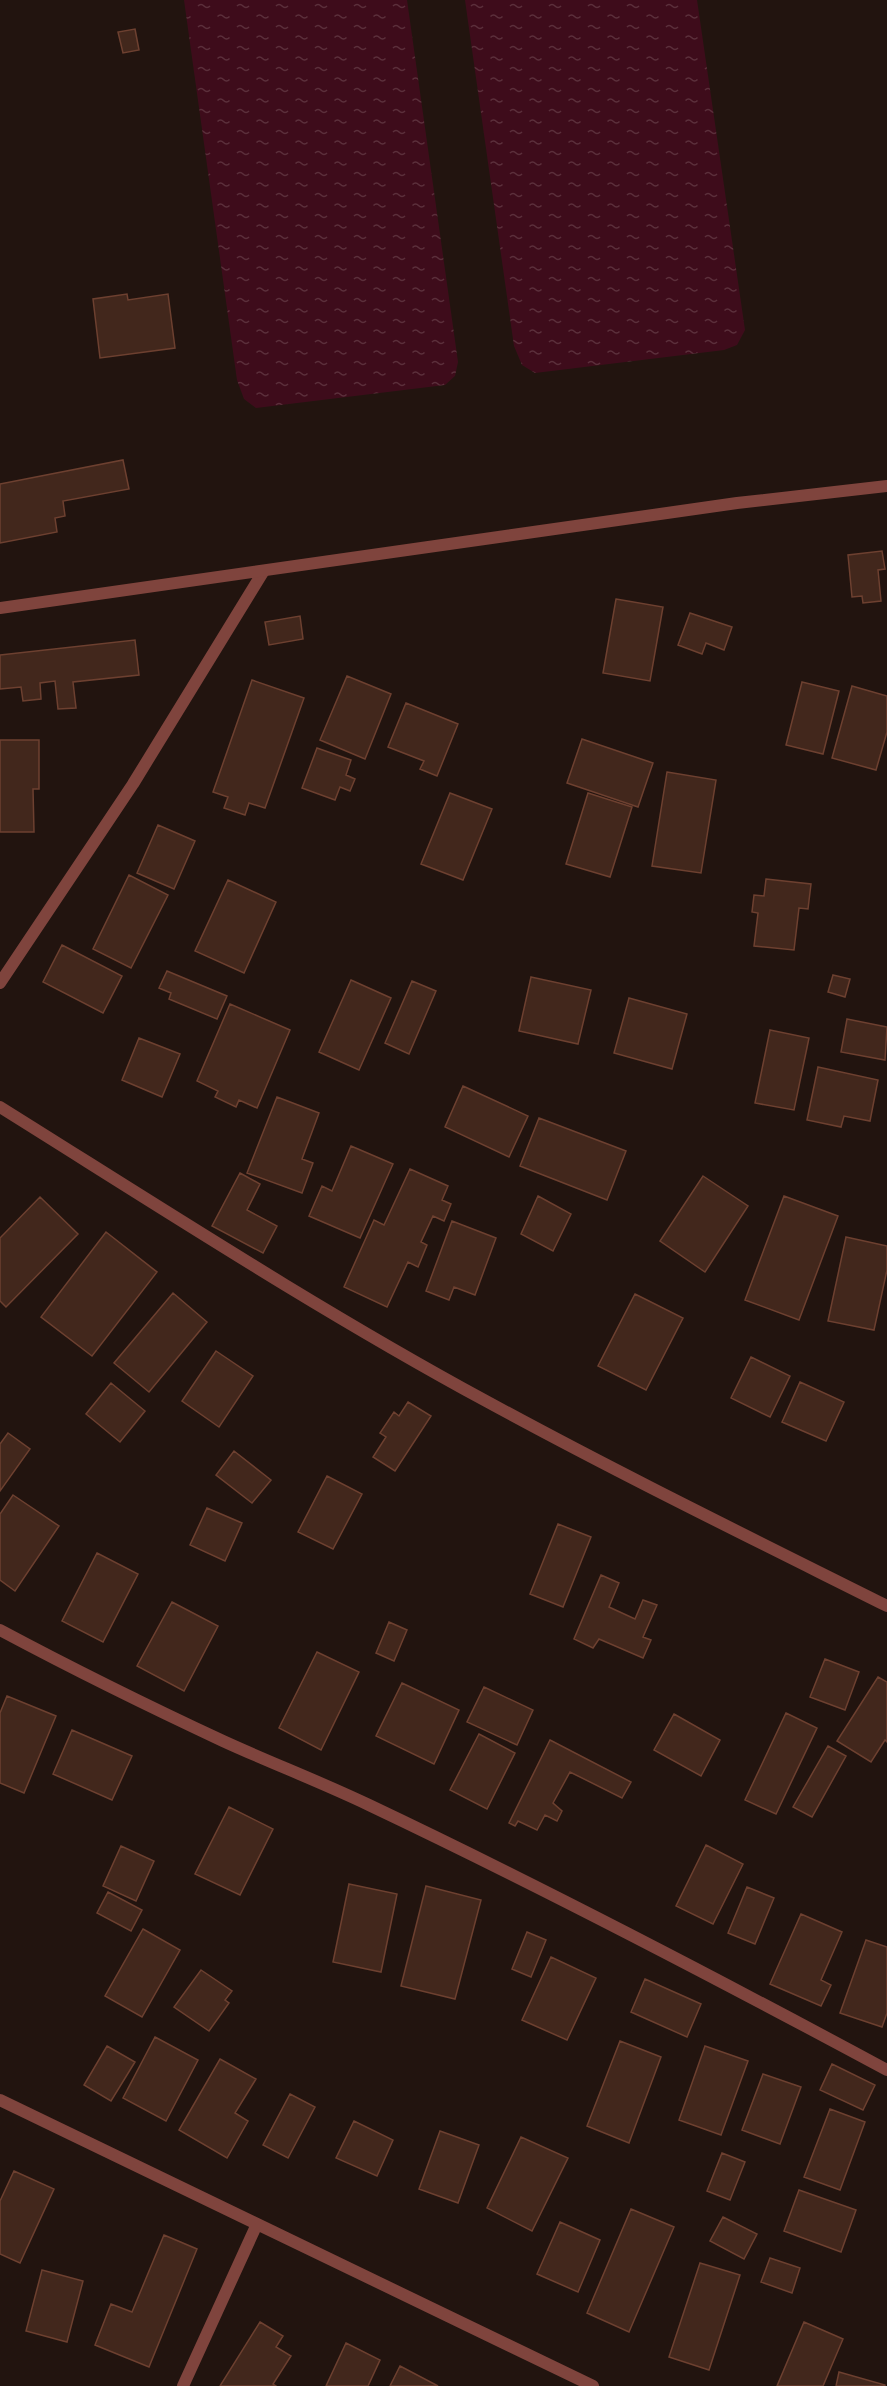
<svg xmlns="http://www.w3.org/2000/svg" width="887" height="2386" font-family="'Work Sans',sans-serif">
	<defs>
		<pattern id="water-ripples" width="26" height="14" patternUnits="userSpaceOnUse" patternTransform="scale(1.5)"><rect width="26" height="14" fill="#3e0c1b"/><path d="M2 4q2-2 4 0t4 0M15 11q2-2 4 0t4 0" fill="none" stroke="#5b2f3b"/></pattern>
	</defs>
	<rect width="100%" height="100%" fill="#22140f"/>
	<path fill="url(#water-ripples)" d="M184,0h223l51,362 -3,14 -10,9 -189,23 -12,-9 -7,-19z
		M465,0h232l48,330 -8,15 -13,5 -189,23 -13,-8 -8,-19z"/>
	<path fill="#42271c" stroke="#6d4030" stroke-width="1.5" d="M135,29l4,21 -16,3 -5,-21z
		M127,294l1,6 40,-6 7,54 -75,10 -7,-59z
		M123,460l6,29 -66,12 2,15 -10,2 2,14 -57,11v-59z
		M882,551l3,18 -7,1 3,31 -18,2 -1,-7 -10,1 -4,-42z
		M616,599l47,8 -13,74 -47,-8z
		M690,613l42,14 -8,23 -18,-7 -4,11 -24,-9z
		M300,616l3,23 -34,6 -4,-23z
		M135,640l4,35 -66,7 3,26 -18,1 -3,-28 -15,2 1,16 -18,2 -2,-14 -21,2v-34z
		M347,676l44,18 -26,65 -45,-19z
		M252,680l52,18 -39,110 -16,-5 -4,12 -21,-7 4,-11 -15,-5z
		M802,682l37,9 -16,63 -37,-9z
		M852,686l35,10v36l-11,38 -44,-12z
		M406,703l52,21 -21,52 -17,-7 4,-8 -36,-14z
		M582,739l71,24 -15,44 -71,-24z
		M0,740h39v49h-6l1,43h-34z
		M317,748l34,12 -5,15 9,4 -5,12 -10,-4 -5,13 -33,-12z
		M667,772l49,8 -15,93 -49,-7z
		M450,793l42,16 -29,71 -42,-16z
		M588,793l44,14 -22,70 -44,-13z
		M158,825l37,16 -21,48 -37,-16z
		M129,875l39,20 -37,73 -38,-19z
		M766,879l45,5 -3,25 -9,-1 -5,42 -40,-4 4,-33 -6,-1 2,-17 10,1z
		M228,880l48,22 -32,71 -49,-22z
		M62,945l60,31 -19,37 -60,-31z
		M167,971l60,25 -10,23 -48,-20 2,-6 -12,-5z
		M833,975l17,4 -5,18 -17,-5z
		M531,977l60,13 -13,54 -59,-13z
		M351,980l40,18 -32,72 -40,-18z
		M412,981l24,10 -27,63 -24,-11z
		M629,998l58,16 -15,55 -58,-16z
		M230,1004l60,26 -33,78 -18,-8 -3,7 -21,-10 3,-6 -21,-10z
		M847,1019l40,8 -2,33 -44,-8z
		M770,1030l39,8 -15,72 -39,-7z
		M139,1038l41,16 -18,43 -40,-17z
		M818,1067l60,13 -8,41 -26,-5 -3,11 -34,-7z
		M463,1086l65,30 -19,41 -64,-30z
		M277,1097l42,16 -17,46 11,4 -11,30 -55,-20z
		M539,1118l87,33 -19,49 -87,-34z
		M351,1146l42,18 -33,74 -51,-22 13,-30 10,5z
		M410,1169l38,17 -6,14 9,4 -7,17 -11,-5 -12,26 6,3 -9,22 -10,-5 -21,45 -43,-20 30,-67 10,5z
		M240,1173l20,11 -13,26 30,16 -14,27 -51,-27z
		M703,1176l45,30 -43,66 -45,-31z
		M538,1196l33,18 -18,37 -32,-17z
		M784,1196l54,20 -39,104 -54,-20z
		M40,1197l38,37 -72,73 -6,-6v-63z
		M452,1221l44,17 -21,57 -21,-8 -5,13 -23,-9z
		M106,1232l51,40 -65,84 -51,-39z
		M846,1237l41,9v24l-13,60 -46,-9z
		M173,1293l34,29 -58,70 -35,-29z
		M635,1294l48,24 -37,72 -48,-24z
		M216,1351l37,25 -34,51 -37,-26z
		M751,1357l39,19 -20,41 -39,-19z
		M800,1382l44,20 -18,39 -44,-19z
		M111,1383l34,28 -25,31 -34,-28z
		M408,1402l23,14 -36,55 -22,-14 13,-20 -6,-4 14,-21 5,4z
		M8,1433l22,16 -30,42v-47z
		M234,1451l37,29 -19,23 -36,-28z
		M327,1476l35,18 -29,55 -35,-17z
		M13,1495l46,31 -44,65 -15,-11v-66z
		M207,1508l35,15 -17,38 -35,-16z
		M558,1524l33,13 -28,70 -33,-13z
		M97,1553l41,21 -35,68 -41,-21z
		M601,1575l18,8 -10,24 26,12 8,-19 14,5 -14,32 8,3 -8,18 -44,-19 -6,9 -19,-9z
		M172,1602l46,24 -34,65 -47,-25z
		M389,1622l18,8 -13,31 -18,-8z
		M317,1652l42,20 -38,78 -42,-22z
		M825,1659l34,13 -14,38 -35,-13z
		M878,1677l9,5v60l-2,-2 -14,22 -34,-21z
		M402,1683l57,27 -25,54 -58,-28z
		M484,1687l49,23 -16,35 -50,-23z
		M7,1696l49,20 -32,77 -24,-10v-70z
		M786,1713l31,15 -41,86 -31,-14z
		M674,1714l46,26 -19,36 -47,-26z
		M72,1730l60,26 -20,44 -59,-26z
		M479,1734l36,19 -28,56 -37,-19z
		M550,1740l81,42 -9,16 -52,-26 -17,31 9,8 -5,10 -12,-6 -8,15 -19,-9 -3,5 -6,-3z
		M828,1746l18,10 -34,61 -19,-10z
		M229,1807l44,22 -33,66 -45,-21z
		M706,1845l37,19 -30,60 -37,-18z
		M121,1846l33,15 -18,40 -33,-15z
		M349,1884l48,10 -16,78 -48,-10z
		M426,1886l55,14 -26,99 -54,-13z
		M747,1887l27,11 -19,46 -27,-11z
		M108,1892l34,18 -11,21 -34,-18z
		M801,1914l41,18 -21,48 10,5 -10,21 -51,-22z
		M143,1929l37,21 -38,67 -37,-21z
		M527,1932l19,8 -15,37 -19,-8z
		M866,1940l21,7v66l-5,14 -42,-14z
		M551,1957l45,21 -29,62 -45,-20z
		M201,1970l31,21 -7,9 4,3 -20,28 -35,-24z
		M645,1979l56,25 -14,33 -56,-25z
		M155,2037l43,23 -32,61 -43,-23z
		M620,2041l41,16 -32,86 -42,-17z
		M107,2046l28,16 -24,39 -27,-16z
		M705,2046l43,15 -27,74 -42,-15z
		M220,2059l36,20 -21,34 13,8 -21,37 -48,-28z
		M832,2064l43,21 -12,25 -43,-20z
		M763,2074l38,13 -21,57 -38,-14z
		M290,2094l25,13 -27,51 -25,-13z
		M830,2109l35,13 -25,68 -36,-13z
		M354,2121l39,19 -16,36 -41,-18z
		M440,2131l39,14 -21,58 -39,-14z
		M521,2137l47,21 -36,73 -45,-23z
		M722,2153l23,9 -15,38 -23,-9z
		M14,2171l40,18 -34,74 -20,-9v-53z
		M799,2190l57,20 -15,42 -57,-21z
		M631,2209l43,18 -45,105 -42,-19z
		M723,2217l34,17 -13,25 -34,-18z
		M560,2222l40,18 -22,52 -41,-18z
		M164,2235l33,14 -48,118 -54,-22 16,-41 21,8z
		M770,2258l30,10 -8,25 -31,-11z
		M700,2263l40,12 -31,95 -40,-13z
		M42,2270l41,11 -16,61 -41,-11z
		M260,2322l23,14 -7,11 15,9 -18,28 3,2h-56z
		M804,2322l39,17 -20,47h-46z
		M346,2343l34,17 -12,26h-42z
		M400,2366l38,20h-48z
		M839,2372l46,13v1h-49z"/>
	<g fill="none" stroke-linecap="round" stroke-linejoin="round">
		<path stroke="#7f443d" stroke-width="12" d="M0,983l133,-199 130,-212
			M0,1107c160,100 320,204 486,294 132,72 267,138 401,205
			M0,1630c73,39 148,76 223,111 48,22 98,41 146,64 175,83 347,173 518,265
			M0,2100l593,286
			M183,2386l74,-162"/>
		<path stroke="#7f443d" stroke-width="12" d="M0,608l737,-105 150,-17"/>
	</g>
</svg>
